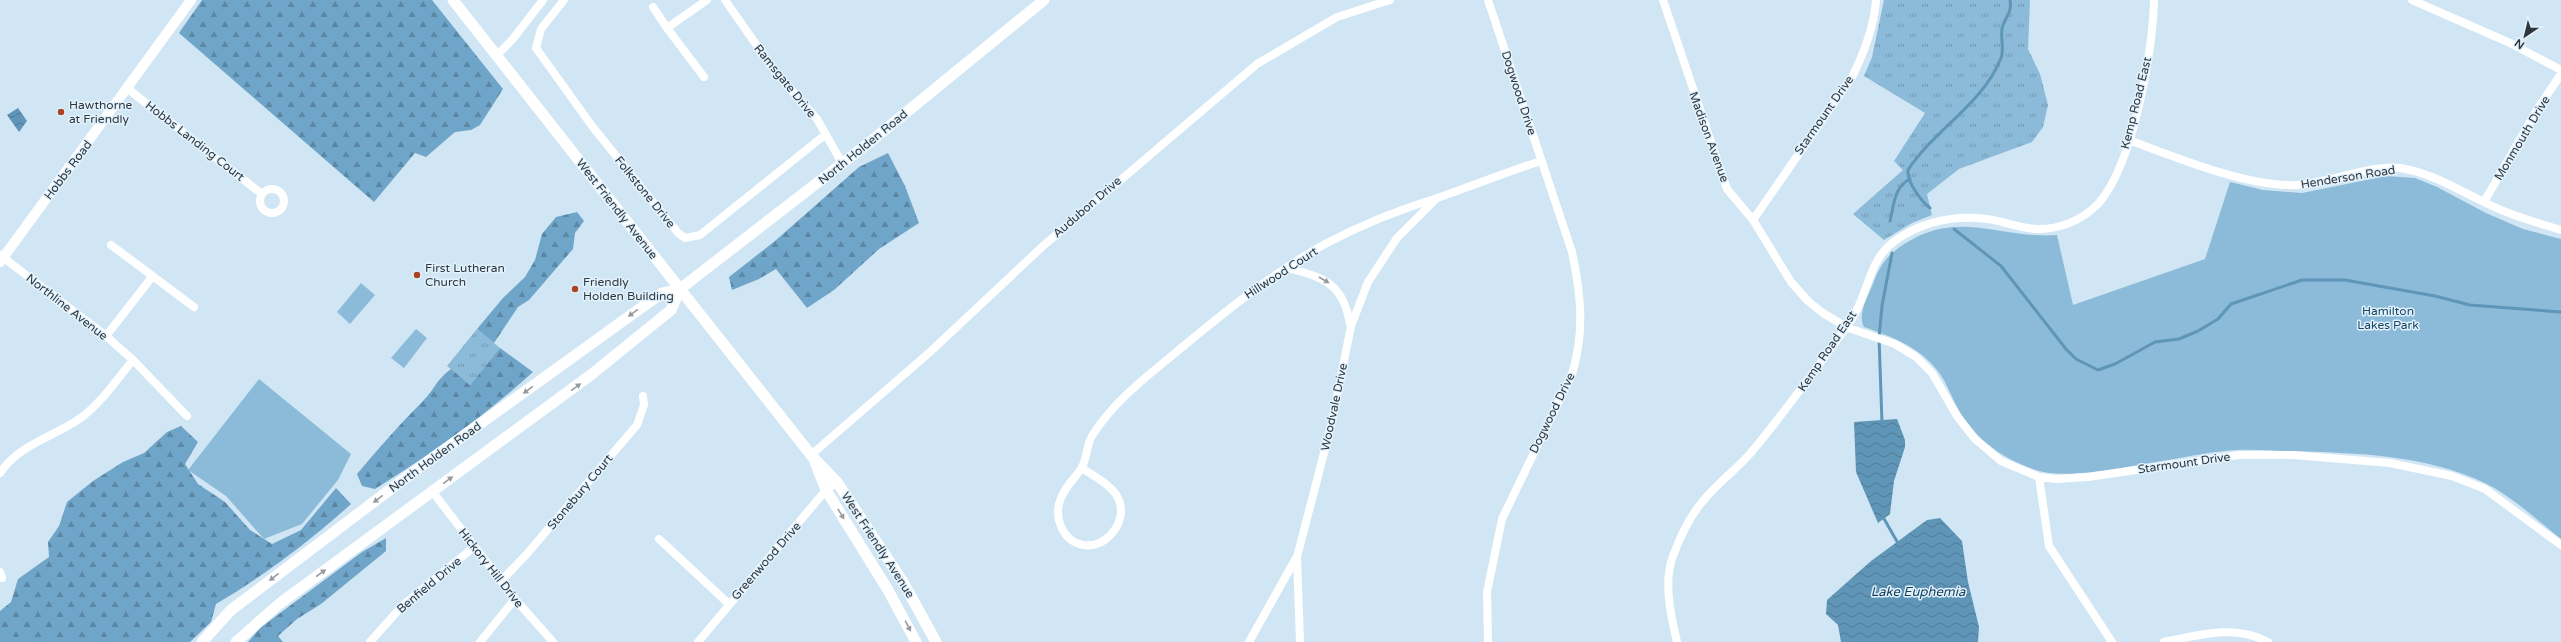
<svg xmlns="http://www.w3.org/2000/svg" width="2561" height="642" font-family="'Varela Round',sans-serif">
	<defs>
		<pattern id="grass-tufts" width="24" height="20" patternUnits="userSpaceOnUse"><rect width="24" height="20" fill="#8cbbd9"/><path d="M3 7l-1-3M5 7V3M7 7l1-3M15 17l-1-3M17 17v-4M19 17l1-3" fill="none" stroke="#7399b1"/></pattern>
		<pattern id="forest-firs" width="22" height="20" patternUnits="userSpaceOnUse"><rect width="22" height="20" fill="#6fa5c8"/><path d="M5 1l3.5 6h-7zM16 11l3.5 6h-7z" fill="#5c87a4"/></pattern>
		<pattern id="water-waves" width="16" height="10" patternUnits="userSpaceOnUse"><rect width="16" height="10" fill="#5f95b7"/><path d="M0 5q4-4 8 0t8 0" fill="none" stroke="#4f7a96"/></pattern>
	</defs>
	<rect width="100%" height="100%" fill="#d1e6f4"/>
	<path fill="url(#grass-tufts)" d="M1884,0h146l-2,49 12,25 8,31 -5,22 -11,15 -73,27 -32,25 5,21 -20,8 -28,17 -31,-26 50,-44 -9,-9 31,-48 -61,-37 8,-19z
		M477,329l23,19 -30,37 -23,-19z"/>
	<path fill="url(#forest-firs)" d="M202,0h230l71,89 -23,36 -9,5 -16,2 -29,25 -11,-4 -41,49 -195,-169z
		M888,153l17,33 14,37 -40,26 -45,41 -27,18 -31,-39 -17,10 -27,11 -3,-13 46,-36 84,-74z
		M577,212l7,9 -9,12 -2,16 -44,51 -11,7 -24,36 -17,-14 26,-31 22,-21 10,-17 7,-26 14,-17z
		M500,348l33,24c-47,43 -103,83 -158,117l-13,-3 -5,-12c21,-25 43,-50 66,-73 12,-12 12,-20 28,-32l19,16z
		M181,426l17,16 -13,22 13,20 27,18 25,28 22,14 29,-14 35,-42 15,16c-42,38 -86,71 -135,100l-5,18 -21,20h-190v-31l11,-9 7,-23 31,-22 -1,-15 11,-16 8,-24 26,-21 30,-19 21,-9 23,-21z
		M386,538v13l-65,53 -24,15 -19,17 5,6h-35l12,-14 102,-76z"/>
	<path fill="#8cbbd9" d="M2386,176l29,2 22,9 49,26 37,16 38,10v300c-24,-19 -48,-42 -76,-56 -59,-28 -128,-30 -192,-32 -18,0 -37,-2 -55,-1 -23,1 -47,6 -70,10 -35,5 -100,21 -132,10 -31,-10 -60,-30 -76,-58 -8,-13 -13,-30 -23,-42 -19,-24 -45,-33 -73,-43 -7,-13 4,-31 9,-43 7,-21 18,-33 38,-44 50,-29 93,-1 146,-5l16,70 132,-46 25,-77 33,8 39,3z
		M361,283l14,12 -25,29 -13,-12z
		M416,329l11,9 -23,30 -13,-10z
		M259,379l92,75 -13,26 -36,44 -38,15 -38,-43 -38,-26z"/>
	<path fill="url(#water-waves)" d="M18,108l9,13 -8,11 -12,-17z
		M1897,419l8,21v7l-11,34 -4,33 -12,9 -22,-51 -2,-50z
		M1940,518l22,23 6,41 11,45 -1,15h-137l-3,-17 -12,-11 1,-14 44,-39 56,-41z"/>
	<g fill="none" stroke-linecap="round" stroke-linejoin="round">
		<path stroke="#5f95b7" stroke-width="3" d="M1930,208c-10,-8 -23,-26 -22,-38 26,-40 75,-66 93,-112 4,-10 -2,-24 2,-33 4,-10 9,-13 7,-25
			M1890,221c4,-16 4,-34 20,-42
			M1954,229l47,37 65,83 10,10 22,11 17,-6 40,-22 24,-3 19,-8 20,-12 13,-15 71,-24h43l90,16 35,9 91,7
			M1882,423l-3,-86 3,-31 10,-53
			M1883,517l16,28"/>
		<path stroke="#fff" stroke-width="8" d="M564,0l-23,29 -5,19 56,78 86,107 7,5 15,-3 126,-101
			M725,0l51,73 41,46 25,44
			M1663,0l64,189 26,31 38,62 17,19 15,12 23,14 49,17 21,13 16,16 25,43 18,23 26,22 38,16 17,2 32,-2 151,-22h54l97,8 62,13 33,13 76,56
			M2412,0l98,43 51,27
			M653,7l14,21
			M497,55l15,-15 31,-40
			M704,77l-37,-49 40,-28
			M128,89l134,105
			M2129,140c46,17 118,47 166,45 31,-1 79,-21 105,-17 32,5 56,21 84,34 25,13 51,20 77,28
			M260 201a12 12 0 1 1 24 0a12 12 0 1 1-24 0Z
			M2484,202l54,-94 23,-34
			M1753,220l99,-143c12,-24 22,-49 24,-77
			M111,245l83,62
			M0,255l106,81 27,24 54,56
			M1288,268c37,10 56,16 62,57
			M106,336l46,-59
			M811,455l119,-103 113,-106 214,-182 80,-47 53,-17
			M1082,468c11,8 30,17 36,30 11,21 -10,51 -35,47 -21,-4 -30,-29 -22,-47 4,-11 13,-19 20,-29 6,-9 5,-23 11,-33 13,-21 34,-42 53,-58 58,-48 114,-97 180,-134 36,-19 73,-34 112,-46 35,-12 69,-26 104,-37
			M0,473c20,-30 55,-36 82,-56 20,-15 35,-38 51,-57
			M2039,477l10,69 63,96
			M432,491l83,108 38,43
			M659,539l70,65
			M0,572l2,6
			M501,581l25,-26 111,-130 7,-20 -1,-9
			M370,642l33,-37 71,-58
			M480,642l35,-43
			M698,642l128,-152 11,-8
			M1249,642l47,-84
			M1300,642l-3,-85 34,-131 20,-100 17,-44 29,-44 40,-40
			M1488,642l-1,-50 15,-73 70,-145c13,-42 9,-80 0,-122l-84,-252
			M1677,642c-6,-25 -14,-61 -4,-86 7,-19 17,-40 30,-55 15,-19 36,-33 51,-52 34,-41 65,-84 96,-127 19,-27 17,-62 46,-82 28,-19 58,-25 91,-21 16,2 33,9 49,10 23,1 46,-9 62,-25 35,-39 55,-152 56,-204
			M2164,642c35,-7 71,-18 104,0"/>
		<path stroke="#fff" stroke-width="10" d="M0,262l191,-262"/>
		<path stroke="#fff" stroke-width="11" d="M453,0l227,289 131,166 26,27 66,100 33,60
			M815,462l11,28 62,100 28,52
			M202,642l29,-32 185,-140 222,-160 24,-17 18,-4 190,-147 174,-142
			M236,642l43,-38 313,-230 79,-64 9,-21"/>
	</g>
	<defs><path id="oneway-solid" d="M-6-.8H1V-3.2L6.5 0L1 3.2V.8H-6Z"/></defs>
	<g fill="#979b9e">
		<use href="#oneway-solid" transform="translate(1324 280) rotate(30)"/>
		<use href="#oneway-solid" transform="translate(633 313) rotate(144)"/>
		<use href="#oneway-solid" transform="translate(576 387) rotate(-36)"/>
		<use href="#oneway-solid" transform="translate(528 390) rotate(144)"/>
		<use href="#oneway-solid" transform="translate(448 480) rotate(-36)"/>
		<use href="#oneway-solid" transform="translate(378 499) rotate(143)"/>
		<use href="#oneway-solid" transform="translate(841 514) rotate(58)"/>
		<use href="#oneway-solid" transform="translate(321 573) rotate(-36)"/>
		<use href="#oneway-solid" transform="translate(274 577) rotate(143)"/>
		<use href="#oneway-solid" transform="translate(908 626) rotate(62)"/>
	</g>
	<g fill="#aa431e" stroke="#e2f2fe" stroke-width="1.5">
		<circle cx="61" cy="112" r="4"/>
		<circle cx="417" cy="275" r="4"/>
		<circle cx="575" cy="289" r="4"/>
	</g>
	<g text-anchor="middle" stroke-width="3" stroke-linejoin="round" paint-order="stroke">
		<g font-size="12" fill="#2f373c" stroke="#e2f2fe">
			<text transform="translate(785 81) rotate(51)" y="4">Ramsgate Drive</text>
			<text transform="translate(1519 93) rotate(72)" y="4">Dogwood Drive</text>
			<text transform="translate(2136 103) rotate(-76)" y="4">Kemp Road East</text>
			<text transform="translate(1824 115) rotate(-55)" y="4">Starmount Drive</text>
			<text transform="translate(1709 137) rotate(70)" y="4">Madison Avenue</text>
			<text transform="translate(2522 138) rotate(-59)" y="4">Monmouth Drive</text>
			<text transform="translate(195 141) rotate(38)" y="4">Hobbs Landing Court</text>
			<text transform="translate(863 147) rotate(-39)" y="4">North Holden Road</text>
			<text transform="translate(68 170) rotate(-53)" y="4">Hobbs Road</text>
			<text transform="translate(2348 177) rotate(-9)" y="4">Henderson Road</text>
			<text transform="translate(645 192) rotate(51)" y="4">Folkstone Drive</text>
			<text transform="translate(1087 207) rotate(-41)" y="4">Audubon Drive</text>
			<text transform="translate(617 209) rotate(52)" y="4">West Friendly Avenue</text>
			<text transform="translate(1281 273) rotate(-33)" y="4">Hillwood Court</text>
			<text transform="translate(67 307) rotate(38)" y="4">Northline Avenue</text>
			<text transform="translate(1827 351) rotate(-56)" y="4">Kemp Road East</text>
			<text transform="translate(1334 407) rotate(-78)" y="4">Woodvale Drive</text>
			<text transform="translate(1552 413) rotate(-64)" y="4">Dogwood Drive</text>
			<text transform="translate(435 457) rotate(-36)" y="4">North Holden Road</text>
			<text transform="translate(2184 463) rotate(-8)" y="4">Starmount Drive</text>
			<text transform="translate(580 492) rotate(-50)" y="4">Stonebury Court</text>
			<text transform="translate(878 545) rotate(57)" y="4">West Friendly Avenue</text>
			<text transform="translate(766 561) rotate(-49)" y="4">Greenwood Drive</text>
			<text transform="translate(491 568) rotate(52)" y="4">Hickory Hill Drive</text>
			<text transform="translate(429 585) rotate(-40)" y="4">Benfield Drive</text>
		</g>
		<g font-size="12" fill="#2f373c" stroke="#e2f2fe" text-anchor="start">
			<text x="69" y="109">Hawthorne<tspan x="69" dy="14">at Friendly</tspan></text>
			<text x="425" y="272">First Lutheran<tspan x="425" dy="14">Church</tspan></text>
			<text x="583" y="286">Friendly<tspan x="583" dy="14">Holden Building</tspan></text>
		</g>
		<g font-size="12" fill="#19455e" stroke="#e2f2fe">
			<text x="2388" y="315">Hamilton<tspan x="2388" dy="14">Lakes Park</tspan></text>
		</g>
		<g font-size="13" font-style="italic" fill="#154059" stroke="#e2f2fe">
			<text x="1918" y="596">Lake Euphemia</text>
		</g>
	</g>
	<g transform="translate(2525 36) rotate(215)" stroke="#e2f2fe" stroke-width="3" paint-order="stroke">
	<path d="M0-3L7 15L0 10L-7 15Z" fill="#2f373c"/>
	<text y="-6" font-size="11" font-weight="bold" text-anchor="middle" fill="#2f373c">N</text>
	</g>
</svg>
